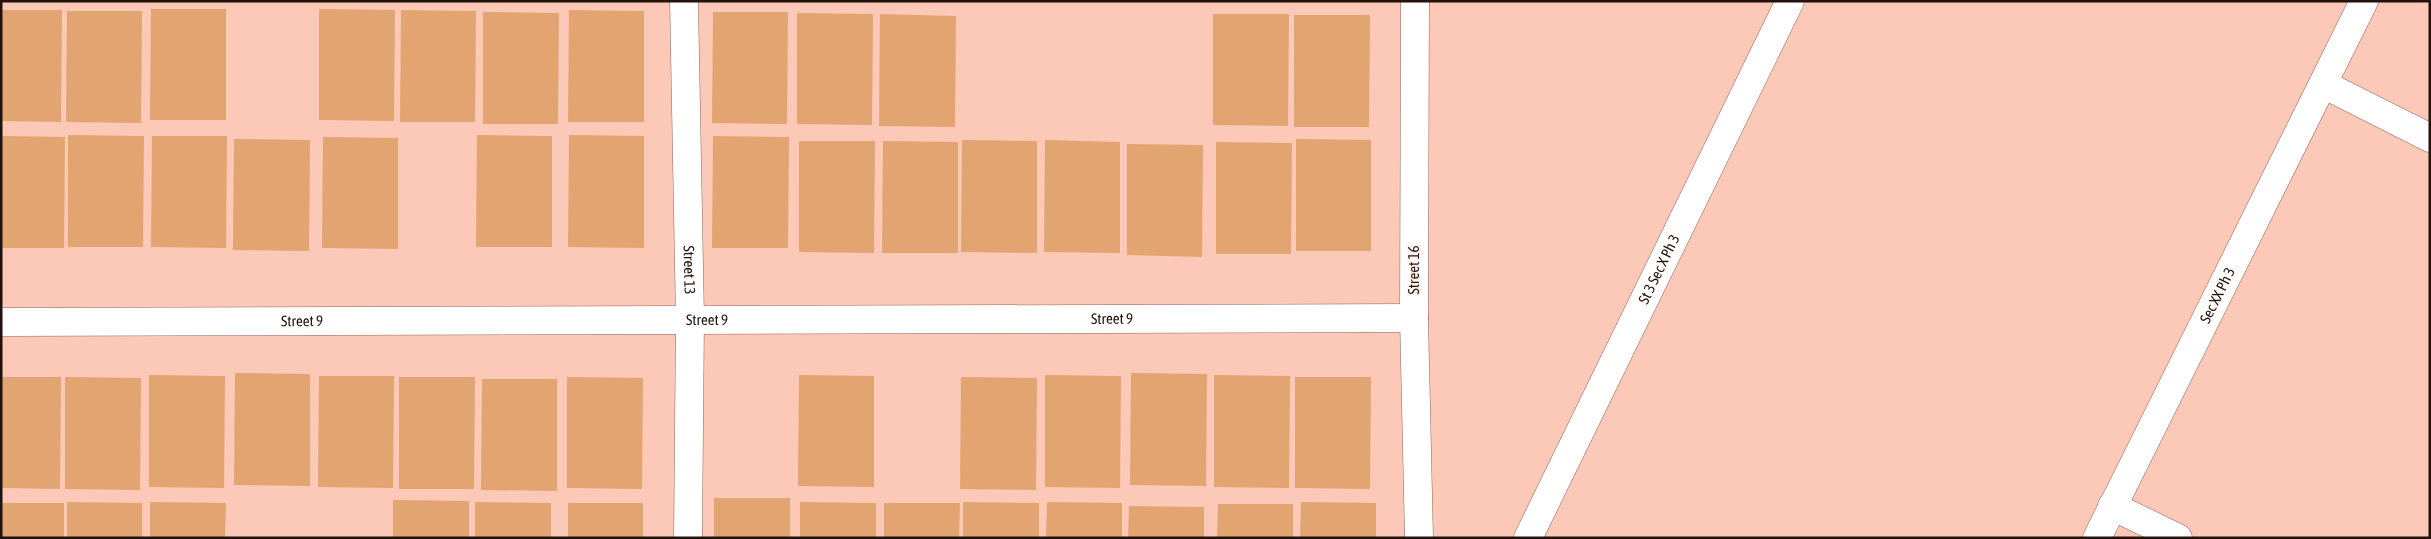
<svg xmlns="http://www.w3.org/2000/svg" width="2431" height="539" font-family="'Asap Condensed',sans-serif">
	<rect width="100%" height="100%" fill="#fcc8b7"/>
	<path fill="#e2a471" d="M151,9h75v111h-76z
		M319,9l76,1 -1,111 -75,-1z
		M1,10h61l-1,112 -60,-1z
		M401,10l75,1 -1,111h-75z
		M569,10l75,1v111h-76z
		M67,11h75l-1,112 -75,-1z
		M483,12l76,1 -1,111h-75z
		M713,12h75l-1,112 -75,-1z
		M797,13l76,1 -1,111 -75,-1z
		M880,14l76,2 -1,111 -76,-1z
		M1213,14h76l-1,112 -75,-1z
		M1294,15h76l-1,112h-75z
		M68,135l76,1 -1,111h-75z
		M477,135l75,1v111h-76z
		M569,135l75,1v112l-76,-1z
		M1,136l64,1 -1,111h-63z
		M152,136h75l-1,112 -75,-1z
		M713,136l76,1 -1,111h-76z
		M323,137l75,1v111l-76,-1z
		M234,139l76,1 -1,111 -76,-1z
		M1296,139l75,1v111h-75z
		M962,140l75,1v112l-76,-1z
		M1045,140l75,2v111l-76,-1z
		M799,141h76l-1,112 -75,-1z
		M883,141l75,1v111h-76z
		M1216,142l76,1 -1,111h-75z
		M1127,144l76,1 -1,112 -75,-2z
		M235,373l75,1v112l-76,-1z
		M1131,373l76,1 -1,112 -76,-1z
		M149,375l76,1 -1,112 -75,-1z
		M799,375l75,1v111l-76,-1z
		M1045,375l76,1 -1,112 -75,-1z
		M1214,375l76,1 -1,112 -75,-1z
		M319,376h75l-1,112 -75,-1z
		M1,377h60l-1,112 -59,-1z
		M65,377l76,1 -1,112 -75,-1z
		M399,377h76l-1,112h-75z
		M567,377l76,1 -1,111 -75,-1z
		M961,377l76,1 -1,112 -76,-1z
		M1295,377h76l-1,112 -75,-1z
		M482,379h75v112l-76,-1z
		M714,498h76v40h-76z
		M393,500l76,1v37h-76z
		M67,502l75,1v35h-75z
		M150,502l76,1 -1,35h-75z
		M475,502l76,1v35h-76z
		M800,502l76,1v35h-76z
		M963,502l76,1v35h-76z
		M1047,502l75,1v35h-76z
		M1301,502l75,1v35h-76z
		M1,503h63v35h-63z
		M568,503h75v35h-75z
		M884,503h76l-1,35h-75z
		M1218,504h75v34h-76z
		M1129,506l75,1v31h-76z"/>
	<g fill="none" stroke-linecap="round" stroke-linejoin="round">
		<g stroke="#916354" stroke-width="29">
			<g id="street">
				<path id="s1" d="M684,1l6,318 -2,219"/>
				<path d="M1415,1l-1,317 5,220"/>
				<path d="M2323,84l107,54"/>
				<path id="s2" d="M1,322l1413,-4"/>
				<path d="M2112,506l66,32"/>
				<path id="s3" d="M2097,538l267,-537"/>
			</g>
		</g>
		<g stroke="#916354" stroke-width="29">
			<g id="secondary">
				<path id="s4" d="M1528,538l262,-537"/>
			</g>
		</g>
		<use href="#street" stroke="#fff" stroke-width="28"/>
		<use href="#secondary" stroke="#fff" stroke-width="28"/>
	</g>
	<g text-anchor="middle" stroke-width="4.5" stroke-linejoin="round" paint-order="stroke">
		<g font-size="15" fill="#23110b" stroke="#fff4f0">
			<text dy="5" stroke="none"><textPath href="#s1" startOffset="269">Street 13</textPath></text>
			<text transform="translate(1414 270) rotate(-90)" y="5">Street 16</text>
			<text dy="5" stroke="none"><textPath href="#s4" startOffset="299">St 3 Sec X Ph 3</textPath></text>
			<text dy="5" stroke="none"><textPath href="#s3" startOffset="271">Sec XX Ph 3</textPath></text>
			<text dy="5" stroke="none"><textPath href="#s2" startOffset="1111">Street 9</textPath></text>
			<text dy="5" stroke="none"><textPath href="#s2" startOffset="706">Street 9</textPath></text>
			<text dy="5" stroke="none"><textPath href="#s2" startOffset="301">Street 9</textPath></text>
		</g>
	</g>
	<rect width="2431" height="539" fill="none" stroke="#23110b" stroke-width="5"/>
</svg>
